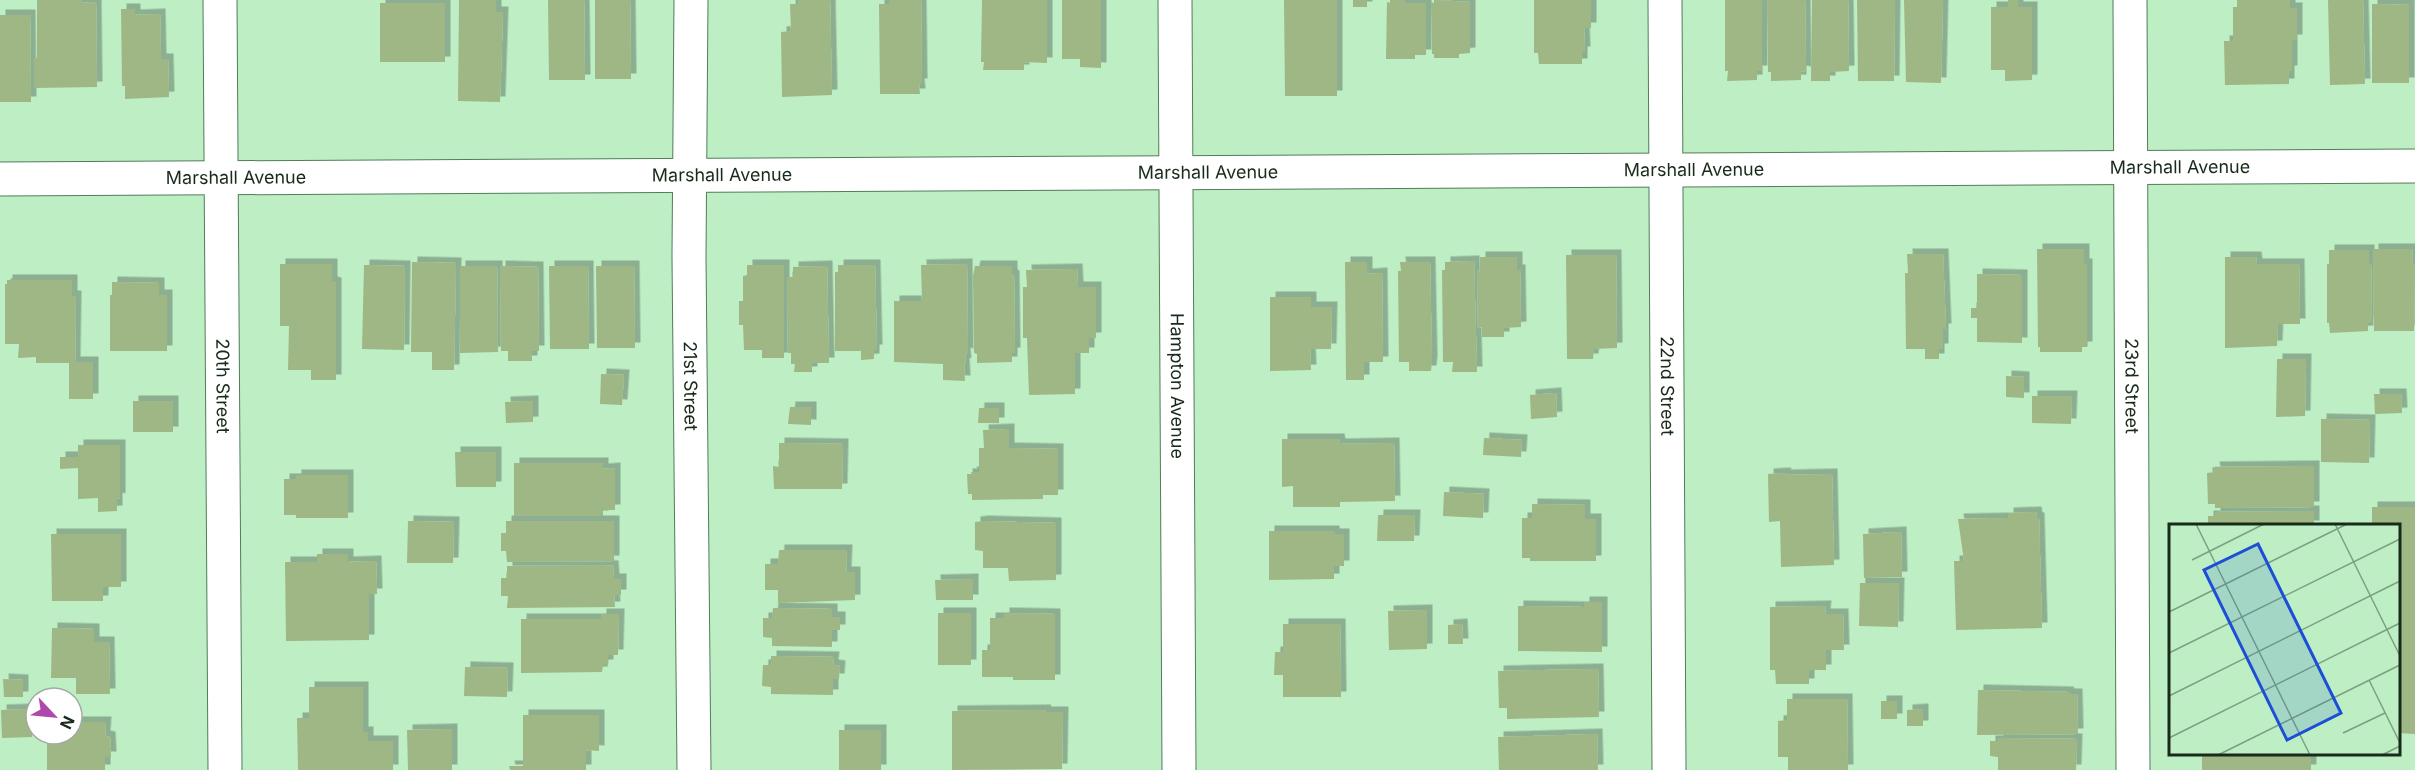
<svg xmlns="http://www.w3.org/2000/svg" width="2415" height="770" font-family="Inter,sans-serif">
	<defs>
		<filter id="shadow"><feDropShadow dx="5.5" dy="-5.5" stdDeviation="0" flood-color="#0004"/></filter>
	</defs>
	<rect width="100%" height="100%" fill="#bdeec4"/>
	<path fill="#9fb784" filter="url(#shadow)" d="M37,0h45v3l14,-1 1,85 -63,1v-30h3z
		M459,0h37v12h7l-3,90 -42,-1z
		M548,0h36l1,80h-36z
		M595,0h35l1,79h-36z
		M798,0h32l2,95 -50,2 -1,-65 10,-1 -1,-27h8z
		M889,0h32l1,84h-3l1,10h-40l-1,-90h10z
		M982,0h65v63l-23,-1v8h-41l1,-8h-3z
		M1062,0h39v68l-21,-1v-8h-18z
		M1284,0h53v96h-52z
		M1353,0h14v7h-14z
		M1390,0h15l-1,3h22v52h-11v4h-29l1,-57 3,1z
		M1434,0l36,2v51l-11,1v4h-25v-4h-2l-1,-52 3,1z
		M1534,0h57v28h-7l1,24h-3v12h-43l-1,-11h-4z
		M1725,0h37v71h-5v9l-30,1 1,-10h-3z
		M1767,0h38l1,72 -5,-1v9l-30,1v-9h-3z
		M1812,0h36l1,71 -19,1v9h-19z
		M1857,0h38l-1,81h-36z
		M1904,0h39l-2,83 -35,-1z
		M2008,0h10v7h14v73l-27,1v-11h-14v-63h17z
		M2237,0h53v8h7v32h-5v31h-3v13l-64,1 -1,-44h9v-34h4z
		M2328,0h35l2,84 -35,1z
		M380,3h65v59h-65z
		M2372,4l37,1v78h-37z
		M121,9h14v6l25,-1 1,45h7l1,38 -44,2v-13h-3z
		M0,15h30l1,87h-31z
		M2037,249h47v15h3v83h-5v5h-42v-5h-2z
		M2373,249h39l1,15h2l-1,67h-40z
		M2329,250h40v14h2l1,59h-4v8l-38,2 -1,-10h-2v-59h2z
		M1907,254h36l3,75h-3v20h-4v10h-14v-10h-19l-1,-76h3z
		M1566,255h50l1,93 -23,1 -1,10h-26z
		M1480,257h37v13h3l1,57 -17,1v9h-22v-10l-4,1 -1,-58 3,1z
		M2225,257h31l1,7h42l1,60h-22l-1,22 -52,2z
		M1474,261l3,111h-25l1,-10h-10l-1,-92h3v-8z
		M412,262l44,1 -2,107h-22v-18h-21z
		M1345,262h22v12l15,-1 1,89h-19v18h-18z
		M1400,262h30l2,99 -1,10h-22v-9h-10l-1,-91h3z
		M280,264h52v18l4,1v97h-25v-10h-23l1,-44h-9z
		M967,264l1,90 -3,-1 1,11 -2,-1 1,18 -22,-1v-16l-49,-2v-61h28l-1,-36z
		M364,265l41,1 -1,84 -42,-1z
		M747,265h37v93h-22v-8h-18l-1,-25h-4v-24h4v-25l4,-1z
		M838,265h37l2,85h-3v9l-13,1v-9h-26v-79h3z
		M460,266h37l1,86 -38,1z
		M500,266l38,1 1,84h-7v10h-24v-10h-7z
		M549,266h39l1,83h-39z
		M596,266h38l1,82h-38z
		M827,266l2,97h-17v9h-18l1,-8h-4v-11h-3l-1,-76h6v-10z
		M975,266h37v9l2,1 1,77h-3v9l-35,1v-9l-3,-1 -1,-77z
		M1077,269l1,18h18v51h-7v15h-14v41l-46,1 -2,-57h-4v-51h4l-1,-17z
		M1977,274l45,1v68l-45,-1v-24h-6v-10h6z
		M7,280h65v16h4l-1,66h18v37h-24v-36h-33v-6l-18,1 1,-14h-14v-60h2z
		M112,282l47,1v12h8v56h-57v-56h2z
		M1270,297h41v10h21l-1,42h-21l1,21 -41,1z
		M2277,359h29l-1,57 -29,1z
		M601,374l23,1 -2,30 -22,-1z
		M2006,376l18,1v21l-18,-1z
		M1556,393l1,24 -26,2 -1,-24z
		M2374,394h27l1,19 -27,1z
		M2032,396h40l-1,28 -39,-1z
		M133,401h40v31h-40z
		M533,401v21l-27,1 -1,-21z
		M790,407h21v18l-23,-1z
		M979,408h20v15h-21z
		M2321,419l49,1 -1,43 -48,-1z
		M1009,429v19l49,1v46h-15v4l-71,1v-6h-4l-1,-20h5l-1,-2h8v-24h5l-1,-18z
		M1484,438l38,2 -1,17 -38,-2z
		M1282,439h57l1,5 54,-1 1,58 -55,1v5h-47v-21l-11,1z
		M779,443l64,1 -1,45h-68l-1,-23 6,1z
		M78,445h42v54l-3,-1v13l-19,1v-14l-20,1v-31l-18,1v-12h18z
		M455,452h41v35h-40z
		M514,463h89v6l12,-1v42h-12v6h-89z
		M2314,466v41l-99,1v-4h-7l-1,-31 8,-1 -1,-5z
		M1786,473l-1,2 47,-1 2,91 -53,2 -1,-46 -11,1 -1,-48z
		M296,475h52v43h-52v-3h-12v-36h12z
		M1444,492l40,2 -1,24 -40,-2z
		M1532,504l53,1v14h11v42h-66v-3h-8v-40h10z
		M2372,507h43v227l-17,-1v-207h-26z
		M2314,511v15h-106v-10h7v-4z
		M2036,512l1,6h2l3,110 -86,2 -2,-69h10l-6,-42 50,-1v-5z
		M1378,515h37l-1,26h-37z
		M408,521l46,1 -1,41h-46z
		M506,521h108v40l-107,1 -1,-11h-5v-18h5z
		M983,521l73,2v57l-47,1 -1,-13h-25v-17l-8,-1v-28z
		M1269,531h65v3h10v32h-10v13l-65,1z
		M1901,532l1,45 -38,1 -1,-44z
		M51,534h70v53h-18v14h-51z
		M779,550h68l-1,22h9v28l-77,3v-13h-13v-26h13z
		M317,554h31v8l28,-1 1,33h-8v46l-83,1 -1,-79h32z
		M601,565l12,1 1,13h7v16h-7l1,12 -108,1 1,-12h-7v-18h6v-12z
		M973,579v21h-37l-1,-20z
		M1860,583h39l-1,44 -39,-1z
		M1584,602h18v50l-84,-1v-45l66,1z
		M1826,606l-1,8h18l1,36h-18v20h-17v14h-33l-1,-14h-5v-63z
		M773,608l59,1v8h8v13h-8v17l-60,-1v-8l-9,-1v-19h9z
		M1427,610v39l-38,1 -1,-39z
		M938,613h33v52h-33z
		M1004,613l51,1v66h-42v-3h-31v-27h8v-32h14z
		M601,614h18l-1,41h-10v10h-5l-1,7 -81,1v-54h80z
		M1283,624h57l1,73h-58v-22h-9l1,-23h8z
		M1462,624l1,20h-15v-19z
		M52,628l42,1v13h15l1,52h-34v-16h-25z
		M771,656l63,1 -1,8 7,1 -1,13h-6v16l-62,-1v-7l-9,-1 1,-21h8z
		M465,667l43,1 -1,29 -43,-1z
		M1598,669l1,48 -92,2v-11h-8l-1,-37z
		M3,679l20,1v17h-19z
		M309,687h54v45h5v9h25v29h-95l-1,-52h12z
		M1978,690l90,2 1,2h8l1,40 -101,1z
		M1787,699h60l1,71h-60v-13h-10v-36l9,-1z
		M1881,701h16v18h-16z
		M31,709l1,28 -30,1 -1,-28z
		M1923,709v17h-16v-16z
		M1045,710l1,2h17l-1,57 -110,1v-59z
		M523,715h76v36l-13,-1v20h-76l-1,-4h14z
		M72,722h34l-1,14 5,1 1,20h-6v13h-58v-36h25z
		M452,729v41h-44l-1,-40z
		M839,730h42v40h-42z
		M1597,734l1,36h-99l-1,-33z
		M1998,738l79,1 -1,31h-78v-13l-8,-1v-15h8z
		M2202,754h109v16h-109z"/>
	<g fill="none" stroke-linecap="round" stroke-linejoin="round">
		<g stroke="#517d59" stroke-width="35">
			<g id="street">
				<path id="s1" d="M220,0l5,770"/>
				<path id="s2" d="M691,0l-2,257 5,513"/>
				<path id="s3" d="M1665,0l4,770"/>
				<path id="s4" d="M2130,0l3,770"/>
			</g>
		</g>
		<g stroke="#517d59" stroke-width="35">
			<g id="secondary">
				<path id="s5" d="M1175,0l4,770"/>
				<path id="s6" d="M0,179l2415,-13"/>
			</g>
		</g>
		<use href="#street" stroke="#fff" stroke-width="33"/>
		<use href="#secondary" stroke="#fff" stroke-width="33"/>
	</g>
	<g text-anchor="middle" stroke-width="5" stroke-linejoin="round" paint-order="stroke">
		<g font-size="18" fill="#182b1b" stroke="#fff">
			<text dy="6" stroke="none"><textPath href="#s6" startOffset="2180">Marshall Avenue</textPath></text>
			<text dy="6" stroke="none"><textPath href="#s6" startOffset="1694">Marshall Avenue</textPath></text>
			<text dy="6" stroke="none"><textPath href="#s6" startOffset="1208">Marshall Avenue</textPath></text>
			<text dy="6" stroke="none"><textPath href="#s6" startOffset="722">Marshall Avenue</textPath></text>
			<text dy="6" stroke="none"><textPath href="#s6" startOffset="236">Marshall Avenue</textPath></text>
			<text dy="6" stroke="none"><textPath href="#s1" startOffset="386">20th Street</textPath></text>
			<text dy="6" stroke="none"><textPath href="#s2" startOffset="386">21st Street</textPath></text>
			<text dy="6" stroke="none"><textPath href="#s5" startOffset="386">Hampton Avenue</textPath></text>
			<text dy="6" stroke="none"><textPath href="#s3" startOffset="386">22nd Street</textPath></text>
			<text dy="6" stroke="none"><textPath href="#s4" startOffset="386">23rd Street</textPath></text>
		</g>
	</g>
	<g transform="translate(2169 524)">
		<rect width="231" height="231" fill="#bdeec4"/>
		<path fill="none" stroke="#7ba080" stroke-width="1.5" d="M27,0l114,231M166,0l65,132M23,36l72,-36M0,88l178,-88M0,129l231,-114M200,156l31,63M0,172l231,-115M174,209l42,-20M0,214l231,-115M49,231l182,-90M213,231l18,-9"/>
		<path fill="#1d4ed8" fill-opacity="0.15" stroke="#1d4ed8" stroke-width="3" d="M89,20l83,169 -54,27 -83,-170z"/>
		<rect width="231" height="231" fill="none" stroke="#182b1b" stroke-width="3"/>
	</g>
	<g transform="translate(54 716) rotate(116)"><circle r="28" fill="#ffffff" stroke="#a3aaa4" stroke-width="1.5"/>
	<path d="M0-4.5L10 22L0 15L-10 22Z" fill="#b048ac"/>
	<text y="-9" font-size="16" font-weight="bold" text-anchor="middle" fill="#182b1b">N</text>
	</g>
</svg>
